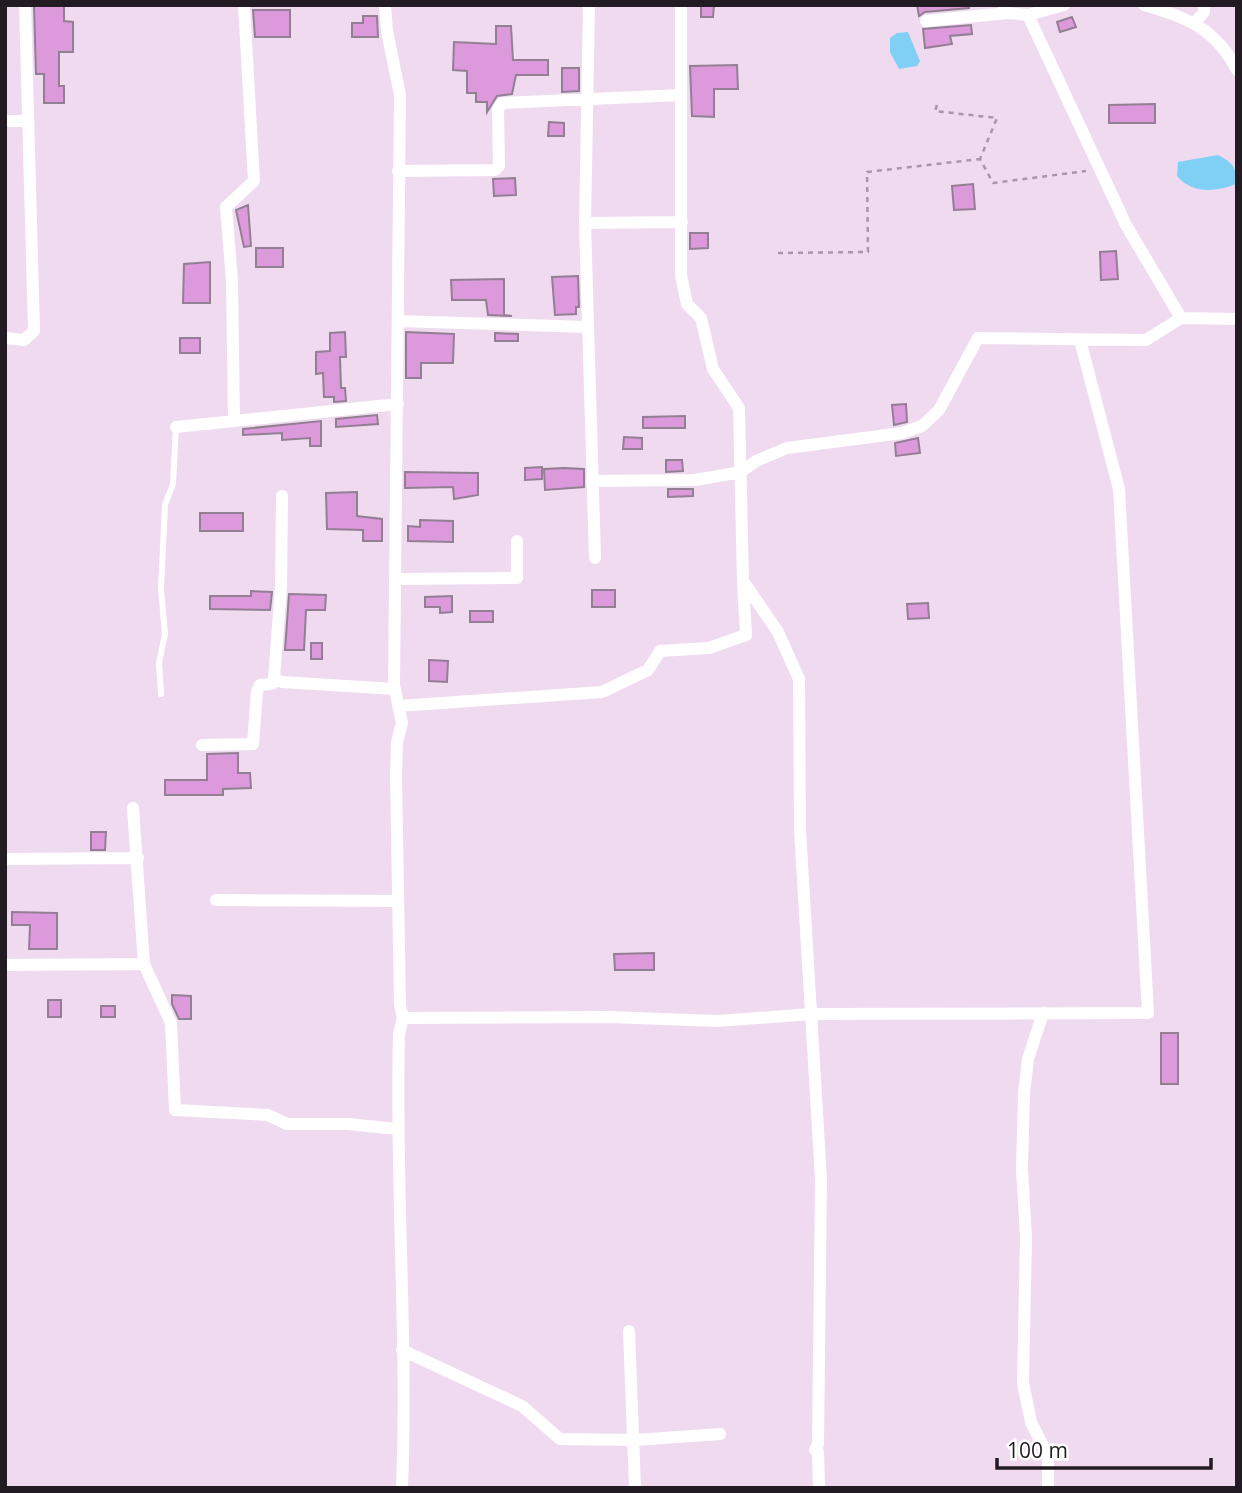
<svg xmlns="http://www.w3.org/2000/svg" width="1242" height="1493" font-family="'Open Sans',sans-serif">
	<rect width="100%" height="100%" fill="#f0daf0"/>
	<path fill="#80d0f6" d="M908,32l12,29 -3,5 -18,3 -9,-17v-14l7,-5z
		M1218,155c15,8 19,12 18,29 -20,8 -44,10 -59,-8l1,-14z"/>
	<path fill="#dc9add" stroke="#937f93" stroke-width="2" d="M34,5h30v16l9,1v30h-14v34h5v17h-20v-29h-8z
		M701,5h13l-1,12h-12z
		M917,5h52v3l-44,4 -6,4z
		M253,10h37v27h-35z
		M363,16h14l1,21h-26v-14h11z
		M1072,17l4,10 -16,5 -3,-10z
		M971,25l1,9 -22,2 2,8 -27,4 -2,-19z
		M496,26h15l2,34h35v15h-32l-4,19 -15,2 -10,16v-10h-11v-9h-9v-22l-14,-1 1,-28 42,2z
		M737,65l1,24h-24v28l-22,-1 -2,-50z
		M562,68h17v23l-17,1z
		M1155,104v19h-46v-18z
		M549,122l15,1v13h-16z
		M515,178l1,17 -22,1 -1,-17z
		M973,184l2,25 -21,1 -2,-24z
		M248,205l3,41 -7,1 -8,-37z
		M690,233h18v15l-18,1z
		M256,248h27v19h-27z
		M1116,251l2,28 -17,1 -1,-28z
		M210,262v41h-27l1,-39z
		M578,276l1,31h-3v7l-21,1 -3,-38z
		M504,279v36l8,1 -24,-1 -2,-15h-34l-1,-20z
		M345,332l1,25h-6l1,31h4l1,13 -12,1v-5h-10l-1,-24 -7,1v-22l14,-1v-18z
		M406,332l48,2 -1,29h-32v15h-15z
		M495,333l23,1v7h-23z
		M180,338h20v15h-20z
		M906,404l1,18 -13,3 -2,-20z
		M377,415l1,9 -42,3v-8z
		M685,416v12h-42v-11z
		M321,421v25h-11v-8l-28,2v-7l-39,2v-6z
		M624,437l18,1v11h-19z
		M918,438l2,15 -24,3 -1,-13z
		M666,460h16l1,11 -17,1z
		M542,467v12l-17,1v-12z
		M564,468l20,1v18l-39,3 -1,-21z
		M405,472l73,1v22l-24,4 -1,-12 -48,1z
		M668,489h25v7l-25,1z
		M357,492v24l25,3v22h-19v-11l-36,-1 -1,-36z
		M200,513h43v18h-43z
		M420,520l33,1v21l-45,-1v-15l12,1z
		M592,590h23v17h-23z
		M251,591l21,1 -2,18 -60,-1v-13h41z
		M289,594l37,1 -1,15h-19l-2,40h-19z
		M452,596v16l-12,1v-6h-15v-10z
		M928,603l1,15 -21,1 -1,-15z
		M470,611h23v11h-23z
		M311,643h11v16h-11z
		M429,660l19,1 -1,21 -18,-1z
		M238,753v20h12l1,15 -28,1v6h-58v-15h42v-26z
		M91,832h15l-1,18h-14z
		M12,912l45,1v36h-28l1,-24h-18z
		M654,953v17h-39l-1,-16z
		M172,995l19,1v23h-12l-7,-15z
		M48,1000h13v17h-13z
		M101,1006h14v11h-14z
		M1161,1033h17v51h-17z"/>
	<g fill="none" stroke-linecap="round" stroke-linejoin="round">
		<path stroke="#a897a8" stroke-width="2.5" stroke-dasharray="5 5" stroke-linecap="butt" d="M937,105l-2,6 62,7 -17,41 13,24 93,-12
			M778,253l90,-1 -1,-80 113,-13"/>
		<path stroke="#fff" stroke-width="6" d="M161,694l-2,-31 6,-29 -4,-45 4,-84 8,-21 3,-57"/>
		<path stroke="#fff" stroke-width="12" d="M385,5l2,26 13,64 -6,590 8,38 -5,19 -1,32 4,231 3,13 -4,16c-4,151 9,302 3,454
			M589,5l-4,218 10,335
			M681,5v270l6,29 14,14 12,51 26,39 4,173 35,51 21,47 1,151 21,349 -3,265 -3,6 3,2 1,36
			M1004,5l4,8 20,2 98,210 55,93
			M1144,5c43,12 72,24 93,65
			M1028,15l36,-10
			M926,21l82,-8
			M1194,24l10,-12v-7
			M5,121h23
			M398,171l97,-1 4,-4 -1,-57 4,-6 179,-8
			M585,223l97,-1
			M398,321l189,6
			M5,338l19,2 10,-9 -9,-326
			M234,421l-2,-140 -6,-74 28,-26 -10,-176
			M176,427l222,-23
			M592,481l103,-1 46,-8 15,-11 31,-13 115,-15 20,-7 17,-16 39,-72 168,2 35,-22 56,1
			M282,496l-1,91 -7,91 8,4 112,7
			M396,579l121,-1v-37
			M398,706l204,-14 46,-22 12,-19 49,-3 37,-13 -3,-53
			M202,745l51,-1 4,-53 3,-6 11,-1 7,-4
			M133,808l11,156 27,59 4,87 93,5 19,9h61l49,5
			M5,859l133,-1
			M216,900l181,1
			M5,965l139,-1
			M1043,1013l-15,46 -4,34 -2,76 4,68 -3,146 8,39 17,34v32
			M403,1018l207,-1 107,4 94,-7 337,-1 -29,-524 -39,-149
			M629,1331l6,157
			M402,1350l120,56 38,33 75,1 85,-6"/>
	</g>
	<rect width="1242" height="1493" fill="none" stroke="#221b23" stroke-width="14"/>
	<path d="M997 1458v10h214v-10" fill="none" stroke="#221b23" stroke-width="3.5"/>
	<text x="1007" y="1458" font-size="21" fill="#221b23" stroke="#ffffff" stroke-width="5" paint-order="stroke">100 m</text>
</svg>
